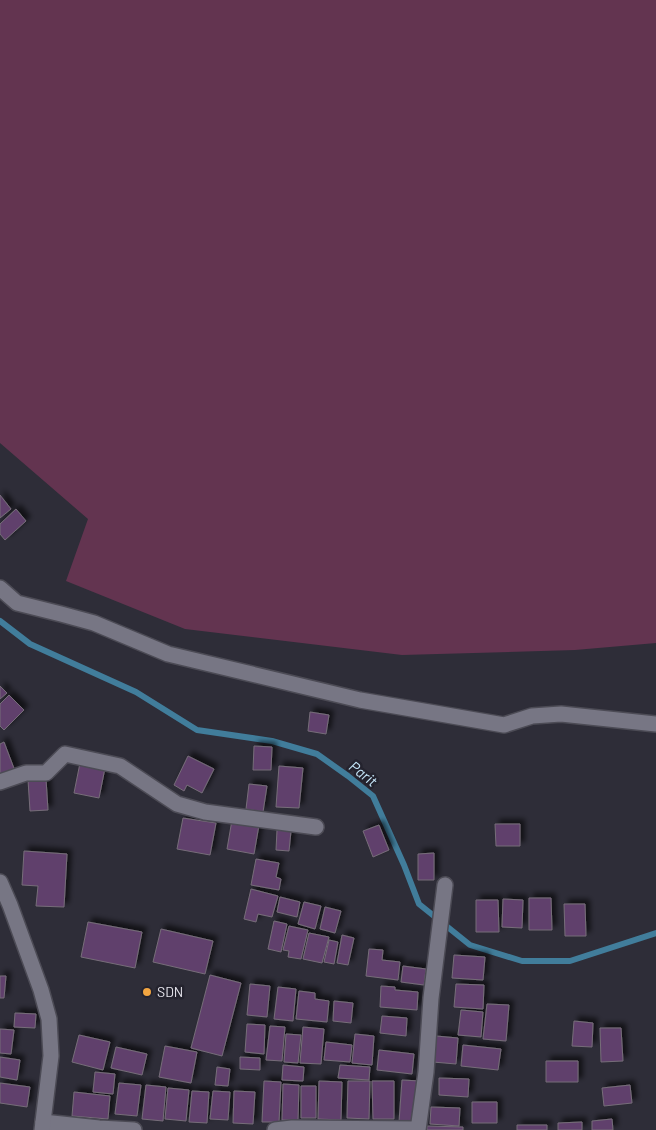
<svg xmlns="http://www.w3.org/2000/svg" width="656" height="1130" font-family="Barlow,sans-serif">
	<defs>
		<filter id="shadow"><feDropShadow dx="4.5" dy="-4.5" stdDeviation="2.5" flood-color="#0009"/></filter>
	</defs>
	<rect width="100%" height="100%" fill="#2e2d38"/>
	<path fill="#633450" d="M0,0h656v643l-81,7 -173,5 -217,-26 -119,-48 22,-62 -88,-76z"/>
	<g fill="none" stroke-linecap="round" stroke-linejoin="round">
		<path stroke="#417d9b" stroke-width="6" d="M0,621l30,23 106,48 61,38 75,11 45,13 31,22 25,20 31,69 15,39 51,41 52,16h48l86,-28"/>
	</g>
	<path fill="#61416c" stroke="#766d79" filter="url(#shadow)" d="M0,495l11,14 -11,9z
		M16,509l10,12 -21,19 -5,-6v-10z
		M0,686l7,7 -7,6z
		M9,695l15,15 -20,20 -4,-4v-22z
		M310,712l19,3 -3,19 -18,-3z
		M4,742l11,29 -15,5v-32z
		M254,746l18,1 -1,23h-18z
		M188,756l26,13 -12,24 -15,-8 -3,6 -10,-6z
		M80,763l25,5 -6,30 -25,-5z
		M279,766l24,2 -4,40 -23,-1z
		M46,779l2,31 -18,1 -2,-31z
		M249,784l18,2 -4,26 -17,-3z
		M183,818l33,5 -6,32 -33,-6z
		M232,820l27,5 -5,29 -27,-5z
		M495,824h25v22h-24z
		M379,825l10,25 -16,7 -10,-26z
		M277,830l14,1 -2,20 -13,-1z
		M24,851l43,3 -3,53 -28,-1 2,-20 -16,-1z
		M434,853v27h-16v-26z
		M256,859l23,4 -3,14 5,2 -2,11 -28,-5z
		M251,889l27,7 -6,21 -14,-3 -2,8 -12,-3z
		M280,897l20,5 -3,15 -20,-5z
		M529,898h22l1,32h-23z
		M503,899l20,1 -1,28 -20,-1z
		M476,900h22l1,32h-23z
		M304,902l17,4 -6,23 -17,-5z
		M564,904h21l1,32h-21z
		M325,907l16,4 -6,22 -15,-4z
		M274,921l13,3 -6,28 -13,-3z
		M88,922l54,10 -7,36 -54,-11z
		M289,926l19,4 -7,29 -13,-2 1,-6 -6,-1z
		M161,929l52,12 -8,33 -52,-12z
		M309,933l20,4 -7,26 -19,-4z
		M342,935l12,3 -6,27 -11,-2z
		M329,940l9,2 -4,22 -10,-2z
		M369,949l14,1 -1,10 18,2 -2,18 -32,-4z
		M454,955l31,2 -2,23 -31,-2z
		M403,966l23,3 -2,16 -23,-3z
		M210,975l31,8 -19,73 -31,-8z
		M0,976h6l-2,22h-4z
		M250,984l20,2 -3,31 -20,-2z
		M456,984l28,1 -1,24 -29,-2z
		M381,986l14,1v3l23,2 -1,18 -37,-3z
		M278,987l18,2 -3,32 -19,-2z
		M299,991l16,2v6l14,2 -2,21 -31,-3z
		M334,1001l19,2 -2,20 -18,-2z
		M487,1004l22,1 -3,36 -23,-2z
		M461,1010l22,2 -2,25 -23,-2z
		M15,1013l21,1 -1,14 -21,-1z
		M382,1016l25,2 -1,18 -26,-3z
		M574,1021l19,2 -1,24 -20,-1z
		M247,1024l18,1 -1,29 -19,-2z
		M270,1026l15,1 -3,34 -16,-1z
		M303,1027l21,2 -3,35 -21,-1z
		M600,1028h21l2,33 -22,1z
		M0,1029l14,1 -3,24 -11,-1z
		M286,1034l15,1 -3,28 -14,-1z
		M355,1034l19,2 -2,29 -20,-2z
		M79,1035l31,7 -7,28 -31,-8z
		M436,1036l22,2 -2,26 -23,-2z
		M326,1042l26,3 -2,17 -26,-2z
		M463,1045l38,4 -3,21 -37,-4z
		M165,1046l32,6 -6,31 -32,-6z
		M116,1047l31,7 -5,21 -31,-7z
		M379,1050l35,4 -2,20 -35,-4z
		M0,1057l20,3 -3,20 -17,-3z
		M240,1057l20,1v12l-20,-1z
		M546,1061h32v21h-32z
		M283,1065l21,2 -1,14 -21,-1z
		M340,1065l30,2 -1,13 -31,-2z
		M217,1067l13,2 -2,17 -13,-1z
		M95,1072l20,2 -2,20 -20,-2z
		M439,1078l30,1 -1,18 -29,-2z
		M402,1080l18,1 -3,42 -18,-1z
		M264,1081l17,1 -2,40h-17z
		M319,1081l23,1 -1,38 -23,-1z
		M348,1081h22l-1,38 -22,-1z
		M372,1081h22v38h-21z
		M0,1083l30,4 -3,20 -27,-4z
		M119,1083l22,2 -4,31 -22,-2z
		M283,1084l16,1 -1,35h-16z
		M146,1085l20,2 -3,34 -21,-2z
		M630,1085l2,18 -28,3 -2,-18z
		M301,1086h15v32h-15z
		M168,1088l21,2 -3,31 -21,-2z
		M192,1091l17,1 -2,31 -18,-1z
		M213,1091l17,1 -2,28 -18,-1z
		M234,1091l21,1 -2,32 -20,-1z
		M74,1092l36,4 -2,23 -36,-3z
		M472,1102h25v21h-25z
		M431,1107l29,1 -1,18 -29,-2z
		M612,1119l1,11h-21v-9z
		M582,1122v8h-24v-7z
		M517,1125h30v5h-30z
		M427,1126l36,1v3h-36z"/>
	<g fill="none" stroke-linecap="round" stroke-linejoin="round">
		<g stroke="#4c4b55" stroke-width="18">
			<path id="minor" d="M0,588l17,15 44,11 33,9 74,31 192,46 144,25 28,-9 29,-2 95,10
				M0,782l26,-9h20l19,-19 55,12 57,38 28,8 111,15
				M43,1122l56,6 35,2
				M275,1130l17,-2 126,1
				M418,1130l8,-58 5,-74 14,-113"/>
		</g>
		<g stroke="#4c4b55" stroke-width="18">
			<path id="tertiary" d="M0,882l10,23 31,85 8,29 2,37 -9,74"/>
		</g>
		<use href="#minor" stroke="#777684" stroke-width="15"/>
		<use href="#tertiary" stroke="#777684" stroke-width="15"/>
	</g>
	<circle fill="#f2a541" stroke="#24232e" stroke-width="2" cx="147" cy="992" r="5"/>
	<g text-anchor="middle" stroke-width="5" stroke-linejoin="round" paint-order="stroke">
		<g font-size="14" fill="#e6e5ed" stroke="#24232e" text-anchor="start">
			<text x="157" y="997">SDN</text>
		</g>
		<g font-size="15" font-style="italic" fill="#c5e6f9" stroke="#24232e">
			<text transform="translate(363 774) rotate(38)" y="5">Parit</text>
		</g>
	</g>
</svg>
